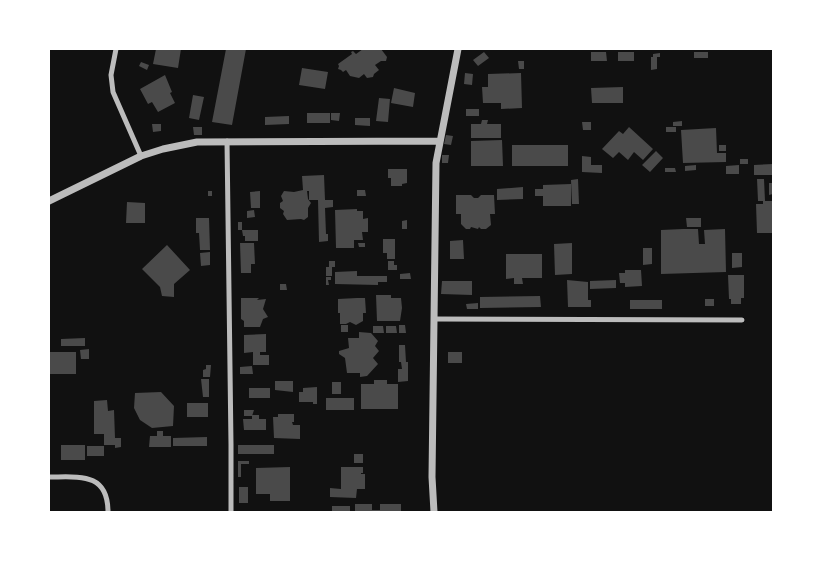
<svg xmlns="http://www.w3.org/2000/svg" width="822" height="561" font-family="'Titillium Web',sans-serif">
	<rect width="100%" height="100%" fill="#111"/>
	<path fill="#4a4a4a" d="M156,49h25l-3,19 -25,-4z
		M226,49h20l-14,76 -20,-3z
		M363,49h18l6,8 -1,4h-5l-6,4 4,5 -5,4 -1,3 -6,1 -3,-4 -5,4 -9,-2 -4,-6 -3,2 -2,-2 -3,-1 1,-3 -1,-2 14,-10 -1,-2 2,-1 3,3z
		M484,52l5,6 -11,8 -5,-6z
		M591,52h15l1,9h-16z
		M618,52h16v9h-16z
		M694,52h14v6h-14z
		M660,53v4h-3v12l-6,1v-13h2v-3z
		M518,61h6v8h-5z
		M141,62l8,3 -2,5 -8,-4z
		M302,68l26,4 -3,17 -26,-4z
		M465,73l8,1 -1,11 -8,-1z
		M521,73l1,35 -21,1v-6h-18l-1,-16h6v-13z
		M165,75l7,17 -2,1 5,10 -17,9 -6,-10 -4,2 -8,-15z
		M623,87v16h-31l-1,-15z
		M394,88l21,5 -2,14 -22,-4z
		M193,95l11,2 -5,23 -10,-2z
		M379,98l11,1 -2,23 -12,-1z
		M466,109h13v7h-13z
		M307,113h23v10h-23z
		M331,113h9l-1,8 -8,-1z
		M289,116v8l-24,1v-8z
		M355,118h15v8l-15,-1z
		M482,120h6l-1,4h14v14h-30v-14h10z
		M682,121v5h-9v-4z
		M582,122h9v8h-8z
		M152,124h9v7l-8,1z
		M193,127h9v8h-8z
		M629,127l24,22 -10,11 -9,-8 -6,8 -9,-8 -6,6 -11,-9 17,-18 4,3z
		M666,127h10v5h-10z
		M716,128l1,25h9v9l-43,1 -2,-33z
		M446,135l7,1 -2,9 -7,-1z
		M502,140l1,26h-32v-25z
		M512,145h56v21h-56z
		M719,145h7v6h-7z
		M656,151l7,7 -13,14 -8,-7z
		M442,155h7l-1,8h-6z
		M582,156l9,1v8h11v8l-20,-1z
		M740,159h8v5h-8z
		M773,164v11h-19v-10z
		M696,165v5l-11,1v-5z
		M739,165v9h-13v-8z
		M665,168h10l1,4h-11z
		M388,169h19v14l-5,1v2h-11v-8h-3z
		M324,175l1,25h8v7l-8,1 1,26h2v7l-9,1 -1,-42h-9v-9h-2l1,8 3,4 -3,5v9l-4,3 -3,-1 -14,1 -4,-6 1,-3 -4,-3v-5l3,-2 -2,-5 3,-5 10,1 9,-2 -1,-14z
		M578,179l1,25h-7l-1,-24z
		M757,179h7l1,22h-7z
		M769,183h4v11l-4,1z
		M571,184v22h-28v-10h-8v-7h8v-4z
		M523,187v12l-26,1v-11z
		M357,190h8l1,6h-9z
		M208,191h4v5h-4z
		M260,191v17h-9l-1,-16z
		M456,195h15l3,3h4l3,-3h13l1,19h-5l1,11 -5,4h-5l-2,-2 -1,2 -7,-2 -1,2h-4l-5,-5v-10h-5z
		M763,201h10v32h-16l-1,-29h7z
		M127,202l18,1v20h-19z
		M357,209v2h6v8l5,-1v14h-6l1,8h-9v8h-18l-1,-38z
		M254,210l1,7 -8,1v-7z
		M196,218h13l1,32h-10l-1,-17h-3z
		M686,218h15v9h-14z
		M407,220v9h-5v-8z
		M238,222h4v8h-4z
		M683,229h15l1,15h6l-1,-14 21,-1 1,43 -65,2v-44z
		M242,230h16v11h-13v-5h-2z
		M383,239h12v20h-8v-6h-4z
		M463,240l1,19h-14v-18z
		M240,243h14l1,21h-4v9h-10z
		M358,243h7v4h-6z
		M572,243v31l-17,1 -1,-31z
		M167,245l23,25 -16,14v13l-12,-1 -2,-9 -18,-18z
		M643,248h9v16l-9,1z
		M210,252v13l-9,1 -1,-13z
		M732,253h10v14l-10,1z
		M506,254h36v24h-20l1,6h-9v-6l-8,1z
		M329,261h6v6h-3v9h-6v-9h3z
		M388,261h6v4h3v5h-9z
		M625,270h16l1,16 -17,1v-4h-5l-1,-10h6z
		M357,271v5h30v6h-9v3l-43,-1v-12z
		M410,273l1,6h-11v-5z
		M728,275h16v23h-3v6h-10v-5h-2z
		M326,277h5v3h-3l1,5h-3z
		M567,280l21,2v18h3v7h-23z
		M616,280v8l-26,1v-8z
		M442,281h30v14l-31,-1z
		M280,284h6l1,6h-7z
		M376,295h15v3h10l1,10 -2,13h-23z
		M540,296l1,11 -61,1v-11z
		M241,298h18l-2,2 9,-1 -3,10 5,8 -5,2 -3,8h-16v-6l-3,-2z
		M357,298h8l1,15h-3v8l-7,4 -6,-3 -4,2h-6v-11h-2v-14z
		M705,299h9v7h-9z
		M630,300h32v9h-32z
		M478,303v6h-11l-1,-5z
		M341,325h7v7h-7z
		M399,325h6l1,8h-7z
		M373,326h10l1,7h-11z
		M386,326h10l1,7h-11z
		M359,332l12,1 7,8 -3,5 4,5 -6,7 5,6 -11,12 -7,1v-4h-13l-2,-15 -6,-4v-3l10,-3 -1,-10h11z
		M266,334v18h-6v3h9v10h-16v-13l-9,1v-18z
		M85,338v8h-24v-7z
		M399,345h6l1,17h2v19l-10,1v-13h4l-1,-7h-2z
		M89,349v10h-8l-1,-9z
		M49,352h27v22h-27z
		M448,352h14v11h-14z
		M206,365h5l-1,12h-7v-7l3,-1z
		M252,366l1,8h-13v-7z
		M201,379h8v18h-6z
		M374,380h13v4h11v25h-37v-25h13z
		M275,381h18v11l-18,-2z
		M332,382h9v12h-9z
		M317,387v17h-4v-2h-14v-10h4v-4z
		M249,388h21v10h-21z
		M161,392l13,14 -1,20 -21,2 -12,-8 -6,-12 1,-15z
		M326,398h28v12h-28z
		M107,400l1,11 6,-1 1,28h6v9l-6,1v-3h-11v-11h-10v-33z
		M187,403h21v14h-21z
		M244,410h10l-2,6h-8z
		M278,414h16v8h-2l1,3h7v14l-26,-1 -1,-21h5z
		M252,415h7v4h7v11h-22l-1,-11h9z
		M157,431h6v5h8v11h-22l1,-11h7z
		M207,437v9h-34v-8z
		M61,445h24v15h-24z
		M238,445h36v9h-36z
		M87,446h17v10h-17z
		M354,454h9v9h-9z
		M238,461h11v3h-8v13h-3z
		M290,467v34h-20v-7h-14v-26z
		M341,467h22v6h-2v1h4v15h-8l-1,9 -26,-1v-9l11,1z
		M239,487h9v16h-9z
		M355,504h17v6h8v-6h21v8h-46z
		M332,506h18v6h-18z"/>
	<g fill="none" stroke-linecap="round" stroke-linejoin="round">
		<path stroke="#bcbcbc" stroke-width="5" d="M116,49l-5,26 2,17 28,64
			M227,141l4,303v68
			M434,319l308,1
			M49,477c30,0 59,-5 59,35"/>
		<path stroke="#bcbcbc" stroke-width="7" d="M49,201l92,-45 22,-7 34,-7 243,-1
			M434,512l-2,-35 4,-314 22,-114"/>
	</g>
	<rect width="822" height="561" fill="none" stroke="#ffffff" stroke-width="100"/>
</svg>
